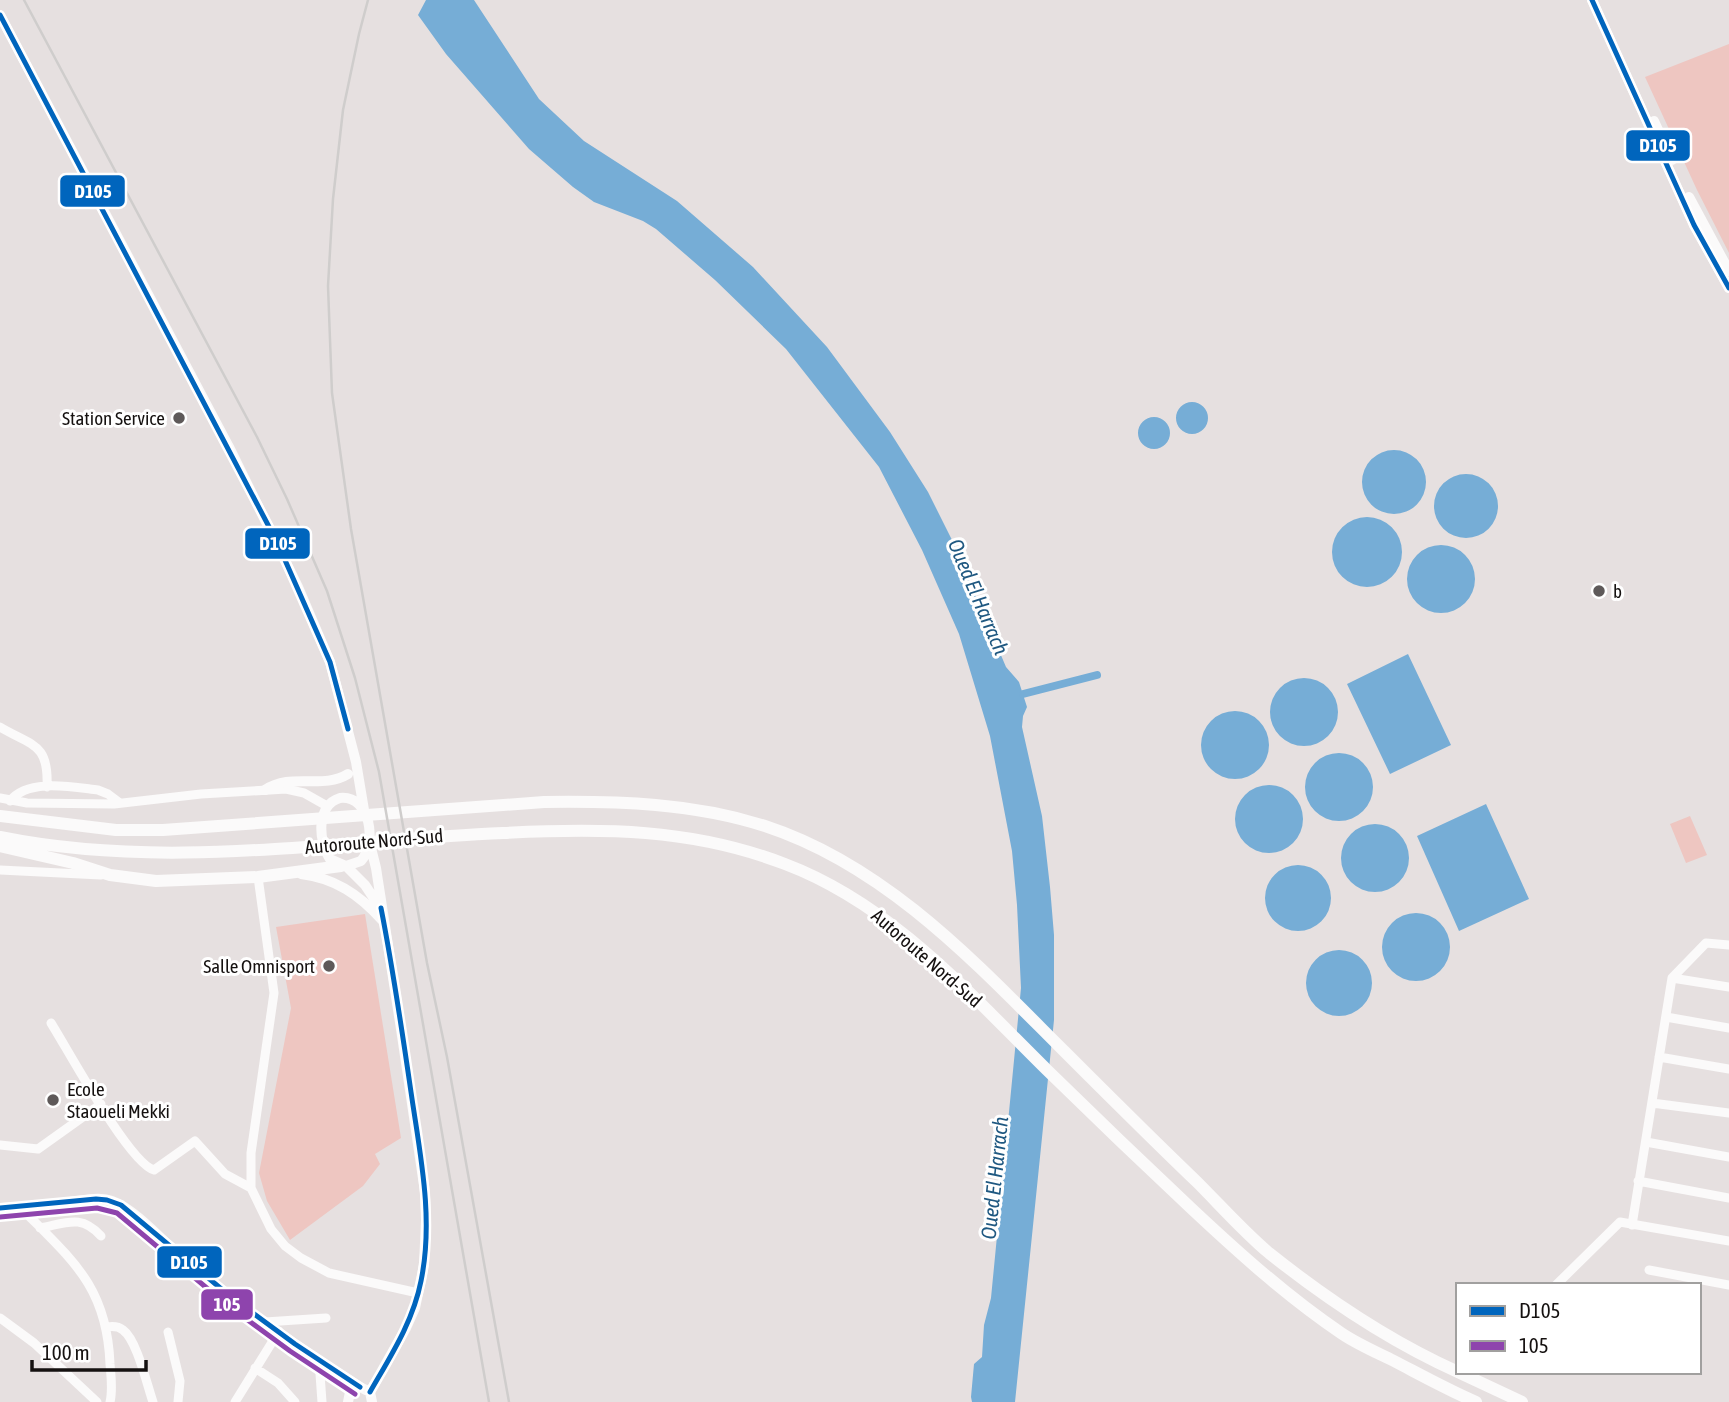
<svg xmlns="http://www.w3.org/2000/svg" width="1729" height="1402" font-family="'Asap Condensed',sans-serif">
	<rect width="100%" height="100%" fill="#e6e0e0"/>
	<path fill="#eec6c1" d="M1729,44v209l-32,-63 -52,-113z
		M1690,816l17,39 -21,8 -16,-39z
		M365,914l36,224 -26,16 5,10 -17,22 -73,54 -23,-39 -8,-28 32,-165 -15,-81z"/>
	<path fill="#76add6" d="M426,0h48l65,99 45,42 93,60 76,66 74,80 63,85 38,60 24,48 54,127 13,15 8,25 -4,9 -1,11 20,89 8,71 4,48v85l-39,382h-43l-1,-5 3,-33 8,-7 2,-32 7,-27 30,-310 -4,-83 -5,-54 -22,-115 -31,-102 -37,-84 -43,-83 -93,-118 -71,-69 -59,-51 -13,-8 -49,-19 -21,-15 -44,-38 -83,-95 -28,-39z
		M1176 418a16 16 0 1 1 32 0a16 16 0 1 1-32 0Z
		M1138 433a16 16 0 1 1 32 0a16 16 0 1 1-32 0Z
		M1362 482a32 32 0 1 1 64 0a32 32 0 1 1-64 0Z
		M1434 506a32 32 0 1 1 64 0a32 32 0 1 1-64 0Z
		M1332 552a35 35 0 1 1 70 0a35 35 0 1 1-70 0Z
		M1407 579a34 34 0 1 1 68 0a34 34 0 1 1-68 0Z
		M1408,654l43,91 -61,29 -43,-90z
		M1270 712a34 34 0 1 1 68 0a34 34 0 1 1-68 0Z
		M1201 745a34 34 0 1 1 68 0a34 34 0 1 1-68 0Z
		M1305 787a34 34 0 1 1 68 0a34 34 0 1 1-68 0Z
		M1235 819a34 34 0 1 1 68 0a34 34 0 1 1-68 0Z
		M1486,804l43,95 -70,32 -42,-95z
		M1341 858a34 34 0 1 1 68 0a34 34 0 1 1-68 0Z
		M1265 898a33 33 0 1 1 66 0a33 33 0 1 1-66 0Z
		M1382 947a34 34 0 1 1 68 0a34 34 0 1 1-68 0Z
		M1306 983a33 33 0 1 1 66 0a33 33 0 1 1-66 0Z"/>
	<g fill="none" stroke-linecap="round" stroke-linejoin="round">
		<path stroke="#76add6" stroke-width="8" d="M1023,694l74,-19"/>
		<path stroke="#fbfafa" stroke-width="9" d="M0,727c32,19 49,16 47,60
			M0,798l27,5 87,1 87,-10 85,-5 18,4 23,13
			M10,801c18,-23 62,-14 88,-11l10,4 12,9
			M0,870l101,5
			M258,877l16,116 -23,160v35l20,41 14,17 16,12 28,15 89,20
			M1672,978l57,9
			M1666,1017l63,11
			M51,1023c17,27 78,140 103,147l41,-29 30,33 26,14
			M1659,1057l70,12
			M1652,1103l77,10
			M1646,1142l83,15
			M0,1145l38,4 63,-45
			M1638,1181l91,17
			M21,1208c51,52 86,78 89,156 1,12 3,26 0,38
			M1632,1225l40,-247 34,-35 23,2
			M40,1228c27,-5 41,-14 61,8
			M1649,1270l80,15
			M1556,1285l64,-63 109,19
			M0,1318l34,25 63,59
			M265,1322l61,-4
			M107,1327c6,-1 11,-1 16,3 14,10 24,55 30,72
			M168,1332l12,49 -2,21
			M319,1360l3,42
			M255,1368l23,15 17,19
			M235,1402l44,-71"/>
		<path stroke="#fbfafa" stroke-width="10" d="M1592,0l102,225 35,63
			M0,15l229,432 69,140 32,75 26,100 8,48
			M1654,121l18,39
			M1689,197l40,74
			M265,790c27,-18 57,0 83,-16
			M340,798c31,-3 37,45 21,63l-15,5 -16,-7c-12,-18 -14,-54 10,-61z
			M369,840l7,28 25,161 24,163 1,28 -2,45 -9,43 -9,20 -36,64
			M346,866l19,19 14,21
			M301,874c34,4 59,21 81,46
			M0,1208c23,0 46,-3 69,-6 14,-1 30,-6 43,-1 24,8 57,47 78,64 54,44 111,85 170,122
			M348,1402l2,-10 10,-5 10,5 2,10"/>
		<path stroke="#fbfafa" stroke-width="12" d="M0,816l116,14h47l381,-28c75,-1 149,1 221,24 119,39 207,133 293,219 46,46 92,92 139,137 24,24 47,50 72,71 59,47 120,88 189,119
			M0,837c167,34 335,3 503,-4 98,-5 189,-5 282,31 106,40 183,128 262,206 48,47 97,94 146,140 47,44 95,87 148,123 16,11 35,19 53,28 27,14 54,29 82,41
			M0,846l73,17 37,12 46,6 102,-4 83,-11
			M1458,1372l64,30"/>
		<path stroke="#cfcdcc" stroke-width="2.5" d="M24,0l233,437 30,62 40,92 28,87 24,94 110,630
			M368,0l-9,34 -16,76 -10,89 -5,87 4,107 19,136 76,434 20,94 62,345"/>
		<g stroke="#fff" stroke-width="10">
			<path id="bus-1" d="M1592,0l102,225 35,63
				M0,15l277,527 53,120 18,67
				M0,1208l96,-9 11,1 14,5 110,92 64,47 65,43
				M370,1392c20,-35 43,-70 51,-111 13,-63 -1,-127 -10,-189 -9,-62 -18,-123 -30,-184"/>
		</g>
		<g stroke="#fff" stroke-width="10">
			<path id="bus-2" d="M0,1217l97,-9 20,5 109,91 64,47 65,43"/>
		</g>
		<use href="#bus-1" stroke="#0065bd" stroke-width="5"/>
		<use href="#bus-2" stroke="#8e44ad" stroke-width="5"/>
	</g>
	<g fill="#5e5959" stroke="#fff" stroke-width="2.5">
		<circle cx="179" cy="418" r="7"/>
		<circle cx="1599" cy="591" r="7"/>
		<circle cx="329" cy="966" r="7"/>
		<circle cx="53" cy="1100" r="7"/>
	</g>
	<g text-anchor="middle" stroke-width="6" stroke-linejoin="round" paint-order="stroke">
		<g font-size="19" fill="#151110" stroke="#fff" text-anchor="end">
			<text x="165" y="425">Station Service</text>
			<text x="1613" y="598" text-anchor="start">b</text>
			<text x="315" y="973">Salle Omnisport</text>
			<text x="67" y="1096" text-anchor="start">Ecole<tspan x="67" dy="22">Staoueli Mekki</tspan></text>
		</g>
		<g font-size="19" fill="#151110" stroke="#fff">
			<text transform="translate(374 841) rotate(-5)" y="7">Autoroute Nord-Sud</text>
			<text transform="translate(927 958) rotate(41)" y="7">Autoroute Nord-Sud</text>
		</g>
		<g font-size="21" font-style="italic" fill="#1f5881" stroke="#fff">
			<text transform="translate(978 597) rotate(67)" y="7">Oued El Harrach</text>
			<text transform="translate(995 1178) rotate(-84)" y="7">Oued El Harrach</text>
		</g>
	</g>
	<g stroke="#fff" stroke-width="2.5">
		<rect x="1625" y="129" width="66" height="33" rx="7" fill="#0065bd"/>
		<rect x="59" y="174" width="67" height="34" rx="7" fill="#0065bd"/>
		<rect x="244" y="527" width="67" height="33" rx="7" fill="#0065bd"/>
		<rect x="156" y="1245" width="67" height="34" rx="7" fill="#0065bd"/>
		<rect x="200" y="1288" width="54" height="33" rx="7" fill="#8e44ad"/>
	</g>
	<g font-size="19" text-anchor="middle" font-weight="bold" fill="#fff">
		<text x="1658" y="152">D105</text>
		<text x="93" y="198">D105</text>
		<text x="278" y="550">D105</text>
		<text x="189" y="1269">D105</text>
		<text x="227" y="1311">105</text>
	</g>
	<rect x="1456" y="1283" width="245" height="91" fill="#ffffff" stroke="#a1a09f" stroke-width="2"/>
	<rect x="1470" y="1306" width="35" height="10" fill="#0065bd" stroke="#a1a09f" stroke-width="2"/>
	<text x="1519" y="1318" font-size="21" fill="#151110">D105</text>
	<rect x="1470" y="1341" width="35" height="10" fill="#8e44ad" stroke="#a1a09f" stroke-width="2"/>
	<text x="1519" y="1353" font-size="21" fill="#151110">105</text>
	<path d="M32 1360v10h114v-10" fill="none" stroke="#151110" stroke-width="3.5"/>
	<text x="42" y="1360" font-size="21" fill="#151110" stroke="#ffffff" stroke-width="5" paint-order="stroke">100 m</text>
</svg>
